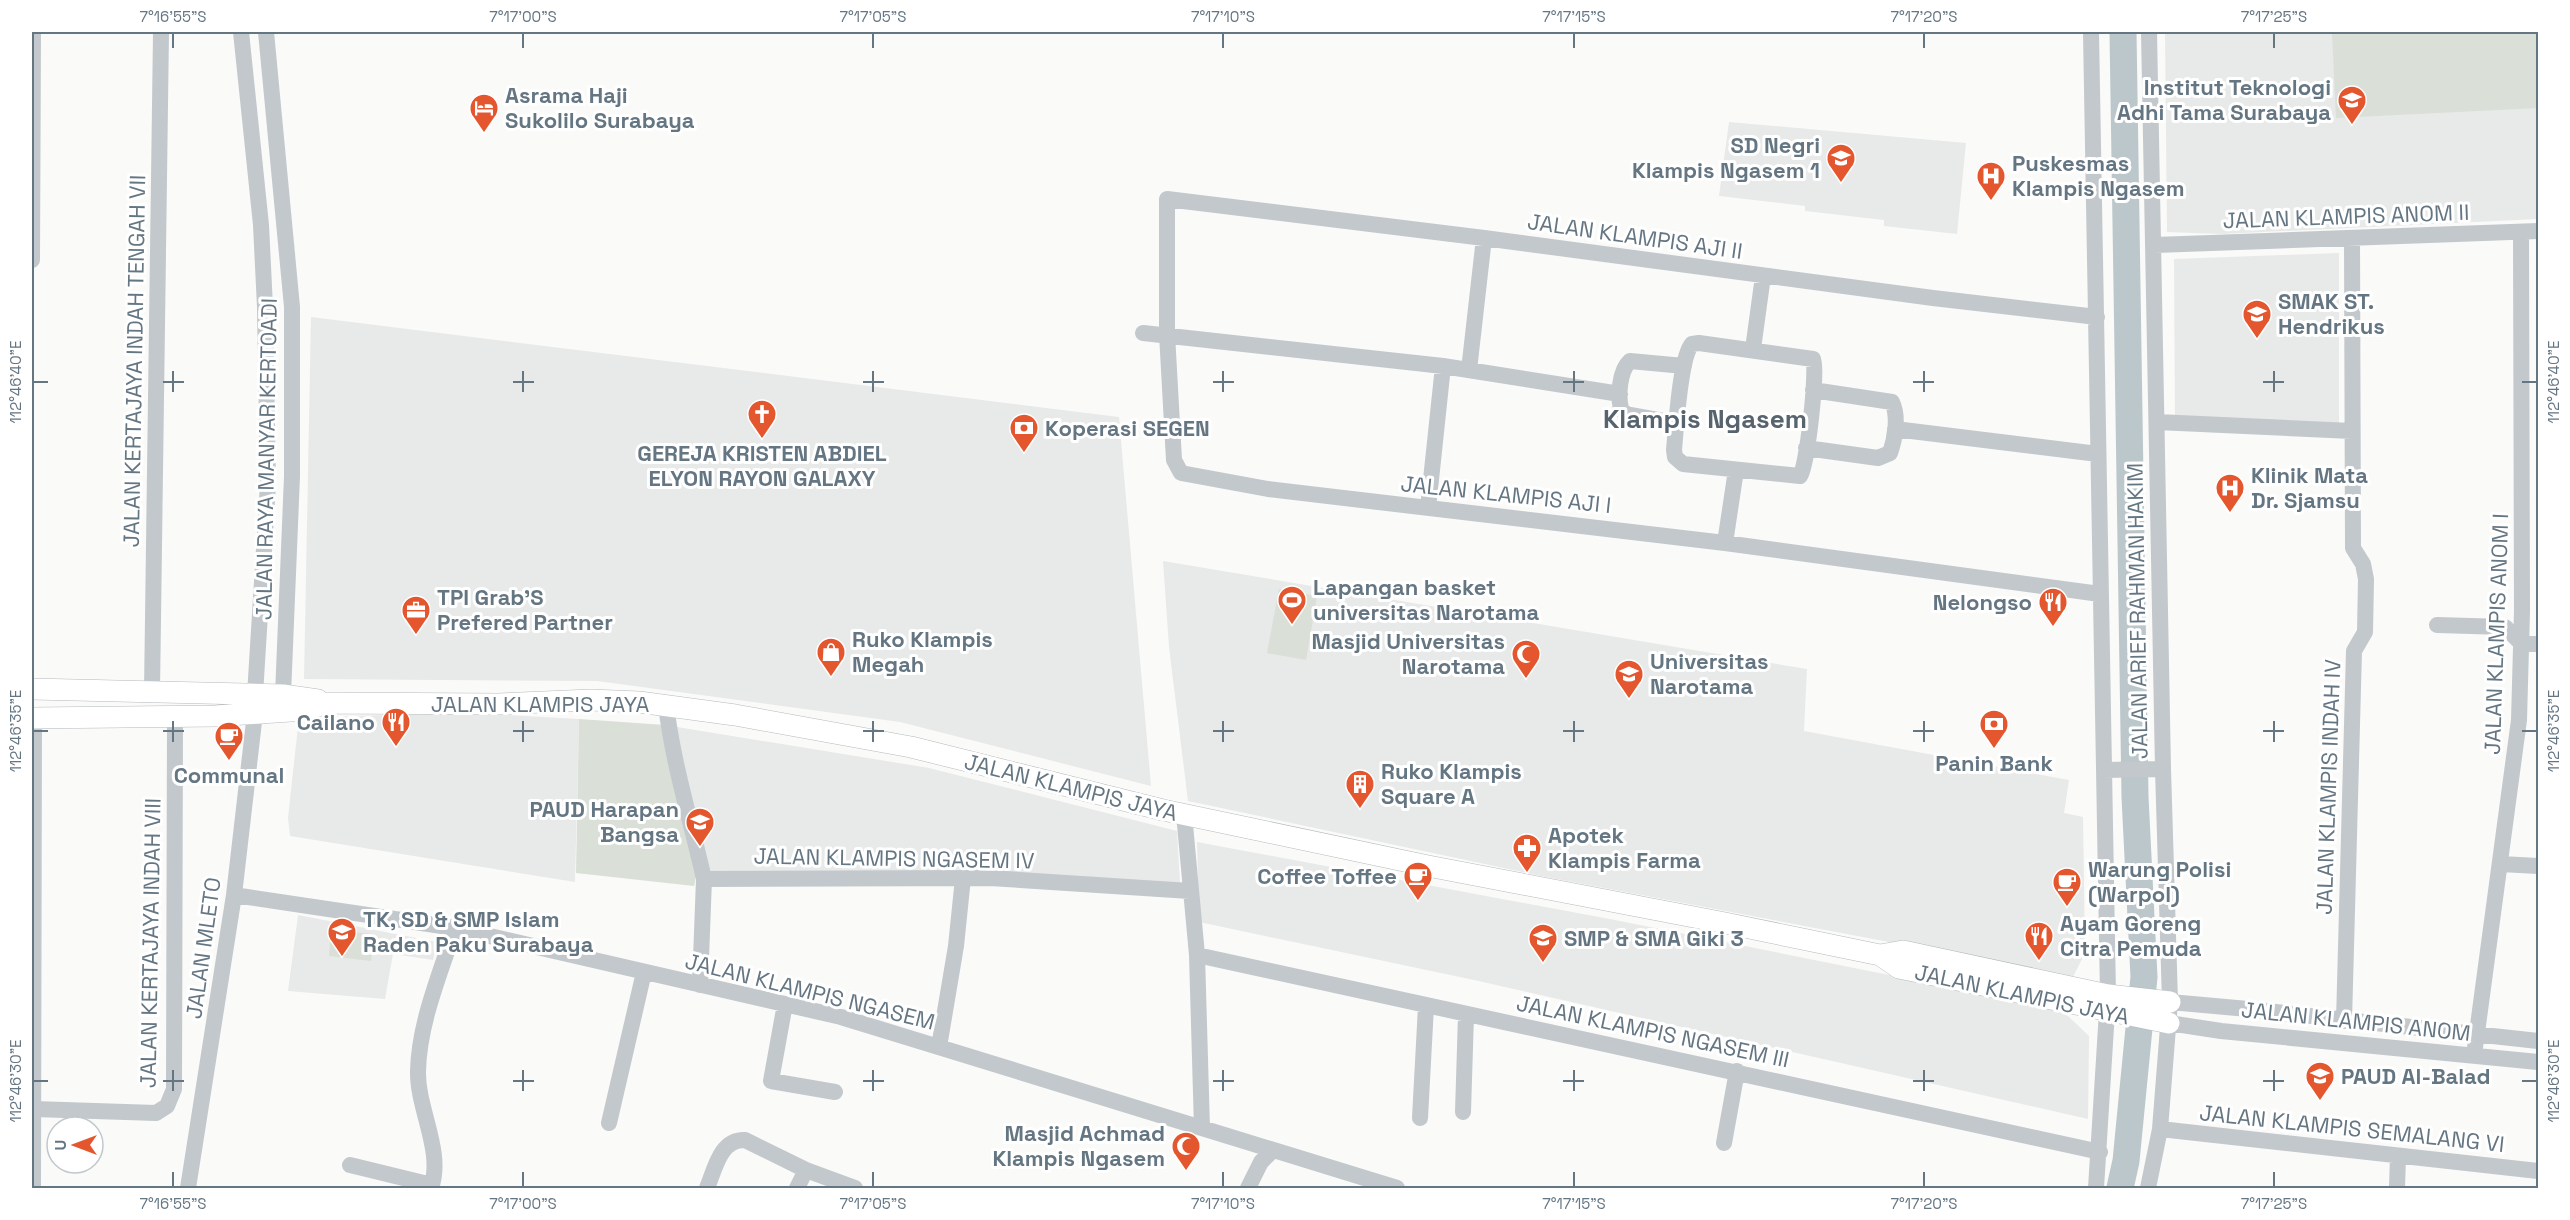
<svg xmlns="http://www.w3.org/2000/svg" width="2570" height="1220" font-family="'Space Grotesk',sans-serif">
	<rect width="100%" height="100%" fill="#fafaf8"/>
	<path fill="#e8e9e9" d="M2165,32h373v187l-317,15 -54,-2z
		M1729,122l237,21 -9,91 -73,-8v-6l-79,-9v-5l-86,-10z
		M2339,253v170l-164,-3 -1,-161z
		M311,317l808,100 32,369 -251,-64 -303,-41 -293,-2z
		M1163,561l644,108 -3,62 265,49 -5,33 19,4 2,136 -12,24 -532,-101 -353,-75 -19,-154z
		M473,713l106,6 -4,163 -285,-46 -2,-18 11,-101z
		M665,725l264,43 248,63 3,52 -483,-11z
		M1197,842l418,78 424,85 28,10 22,21 -1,83 -614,-139 -275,-58z
		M298,915l139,27 -4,18 -40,-6 -8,45 -97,-8z"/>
	<path fill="#dadfd7" d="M2332,32h206v76l-202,10z
		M1279,589l38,7 -11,64 -39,-7z
		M579,719l86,6 32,147 -3,14 -118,-13z
		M331,930l43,4 -3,27 -42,-5z"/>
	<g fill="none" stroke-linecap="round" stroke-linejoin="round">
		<path stroke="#bbc7cb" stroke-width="27" d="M2120,1188l6,-27 18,-184 -9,-180 -12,-765"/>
		<g stroke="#b5babe" stroke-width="22">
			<path id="major" d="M32,689l251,6 35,5
				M32,718l183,-2 90,-6 22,-7 171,1 93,-4 48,2 96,13 176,32 252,63 265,56 297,57 155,32 23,-4 205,44 62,7
				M1880,955l19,13 270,55"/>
		</g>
		<path stroke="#c3c8cc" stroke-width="16" d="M241,32l20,193 4,82 3,177 -13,211
			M266,32l26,275v169l-9,219
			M2091,32l17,963 -12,193
			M2155,245l383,-14
			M32,260l1,-228
			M2097,317l-164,-19 -449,-60 -317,-39v135l7,126 7,13 87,16 457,54 375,51
			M1143,333l300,33 177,28
			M1699,343l114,16c5,11 -6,108 -13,117l-117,-12 -8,-7 -1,-7c2,-21 6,-93 18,-106z
			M1753,349l10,-73
			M1469,370l15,-132
			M2157,422l195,9
			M1676,423l-50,-9 -5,-5c-3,-13 -2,-38 9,-48l54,5
			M1895,429l203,25
			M1806,448l72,10 12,-5c5,-14 9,-37 2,-51l-79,-12
			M1428,508l15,-142
			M1725,543l11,-73
			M2437,625l68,2 17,17h16
			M152,692l9,-660
			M666,705c7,59 25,116 38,174
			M2104,770l59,-1
			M1184,814l13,141 5,173
			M2501,864l37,2
			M234,895l221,33 386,89 556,171
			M1197,955l903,197
			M700,985l4,-106 286,-1 200,13
			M2170,1002l78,7 290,32
			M785,1004l-14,77 64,11
			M2344,1021l10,-370 11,-19 1,-53 -3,-15 -10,-16 -1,-310
			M2169,1023l52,8 317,31
			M939,1047l17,-101 7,-68
			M2474,1055l45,-335 3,-109 -1,-379
			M34,1109l122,4 11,-7 7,-17 1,-371
			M1463,1112l3,-97
			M1420,1118l6,-112
			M609,1123l35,-151
			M2160,1129l378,42
			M1724,1143l13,-72
			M350,1165l82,20
			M33,1188l1,-469
			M188,1188l46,-293 21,-182
			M431,1188c13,-37 -14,-79 -13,-117 1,-48 22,-97 37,-143
			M707,1188c8,-19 13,-49 38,-48l61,30 49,18
			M797,1188l9,-18
			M1248,1188l13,-26 11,-11
			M2148,1188l12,-59 10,-127 -7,-233 -14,-737
			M2397,1188l1,-32"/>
		<use href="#major" stroke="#fff" stroke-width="21"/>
	</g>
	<path fill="none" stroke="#657683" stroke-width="2" d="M173,33v15M523,33v15M873,33v15M1223,33v15M1574,33v15M1924,33v15M2274,33v15M173,371v21M523,371v21M873,371v21M1223,371v21M1574,371v21M1924,371v21M2274,371v21M33,382h15M163,382h21M513,382h21M863,382h21M1213,382h21M1563,382h21M1913,382h21M2263,382h21M2522,382h15M173,721v21M523,721v21M873,721v21M1223,721v21M1574,721v21M1924,721v21M2274,721v21M33,731h15M163,731h21M513,731h21M863,731h21M1213,731h21M1563,731h21M1913,731h21M2263,731h21M2522,731h15M173,1070v21M523,1070v21M873,1070v21M1223,1070v21M1574,1070v21M1924,1070v21M2274,1070v21M33,1081h15M163,1081h21M513,1081h21M863,1081h21M1213,1081h21M1563,1081h21M1913,1081h21M2263,1081h21M2522,1081h15M173,1172v15M523,1172v15M873,1172v15M1223,1172v15M1574,1172v15M1924,1172v15M2274,1172v15"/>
	<defs>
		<g id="university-pin" transform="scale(1.5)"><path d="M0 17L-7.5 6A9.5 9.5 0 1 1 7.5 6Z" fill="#e4572e" stroke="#fff"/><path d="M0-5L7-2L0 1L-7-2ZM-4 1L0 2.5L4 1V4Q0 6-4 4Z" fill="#fff"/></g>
		<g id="hotel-pin" transform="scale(1.5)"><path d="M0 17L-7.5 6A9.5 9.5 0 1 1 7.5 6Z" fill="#e4572e" stroke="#fff"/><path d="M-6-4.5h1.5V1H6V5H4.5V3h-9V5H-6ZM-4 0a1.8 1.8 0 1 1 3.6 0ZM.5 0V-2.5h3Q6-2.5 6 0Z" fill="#fff"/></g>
		<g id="school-pin" transform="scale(1.5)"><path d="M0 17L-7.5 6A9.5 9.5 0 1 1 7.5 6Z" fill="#e4572e" stroke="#fff"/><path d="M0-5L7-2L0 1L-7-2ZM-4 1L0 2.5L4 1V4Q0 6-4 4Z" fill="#fff"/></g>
		<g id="hospital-pin" transform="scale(1.5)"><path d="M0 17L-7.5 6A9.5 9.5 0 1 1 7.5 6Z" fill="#e4572e" stroke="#fff"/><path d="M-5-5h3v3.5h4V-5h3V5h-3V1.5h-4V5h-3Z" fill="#fff"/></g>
		<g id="church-pin" transform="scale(1.5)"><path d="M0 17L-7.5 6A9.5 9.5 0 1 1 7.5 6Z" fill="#e4572e" stroke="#fff"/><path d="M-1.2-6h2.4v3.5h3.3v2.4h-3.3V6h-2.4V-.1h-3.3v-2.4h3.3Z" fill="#fff"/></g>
		<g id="bank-pin" transform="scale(1.5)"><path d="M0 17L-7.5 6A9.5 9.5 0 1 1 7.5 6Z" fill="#e4572e" stroke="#fff"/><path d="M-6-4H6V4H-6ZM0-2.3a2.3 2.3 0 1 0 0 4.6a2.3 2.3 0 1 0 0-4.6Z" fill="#fff"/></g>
		<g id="stadium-pin" transform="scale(1.5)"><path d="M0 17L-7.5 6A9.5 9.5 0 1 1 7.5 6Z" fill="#e4572e" stroke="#fff"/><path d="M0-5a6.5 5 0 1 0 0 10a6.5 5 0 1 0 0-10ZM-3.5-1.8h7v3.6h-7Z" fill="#fff"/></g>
		<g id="restaurant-pin" transform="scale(1.5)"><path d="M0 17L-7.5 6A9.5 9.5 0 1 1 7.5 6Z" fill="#e4572e" stroke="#fff"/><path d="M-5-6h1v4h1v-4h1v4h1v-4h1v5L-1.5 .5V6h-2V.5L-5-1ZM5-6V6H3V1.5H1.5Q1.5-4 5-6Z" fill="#fff"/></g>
		<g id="office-pin" transform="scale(1.5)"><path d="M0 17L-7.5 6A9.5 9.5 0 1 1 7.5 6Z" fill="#e4572e" stroke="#fff"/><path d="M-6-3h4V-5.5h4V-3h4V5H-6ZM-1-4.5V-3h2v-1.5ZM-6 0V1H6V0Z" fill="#fff"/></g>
		<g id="shop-pin" transform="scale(1.5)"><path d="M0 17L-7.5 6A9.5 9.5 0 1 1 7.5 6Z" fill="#e4572e" stroke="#fff"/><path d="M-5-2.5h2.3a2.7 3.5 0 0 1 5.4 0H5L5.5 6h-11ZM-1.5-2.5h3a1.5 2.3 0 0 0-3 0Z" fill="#fff"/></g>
		<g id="mosque-pin" transform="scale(1.5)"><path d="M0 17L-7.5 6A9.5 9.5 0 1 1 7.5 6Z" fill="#e4572e" stroke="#fff"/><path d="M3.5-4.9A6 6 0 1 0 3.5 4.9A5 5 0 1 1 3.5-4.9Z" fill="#fff"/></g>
		<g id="cafe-pin" transform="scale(1.5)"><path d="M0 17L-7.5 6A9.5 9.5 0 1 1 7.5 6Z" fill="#e4572e" stroke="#fff"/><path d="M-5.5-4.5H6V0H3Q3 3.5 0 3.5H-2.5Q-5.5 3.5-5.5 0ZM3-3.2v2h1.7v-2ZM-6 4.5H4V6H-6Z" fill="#fff"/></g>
		<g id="building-pin" transform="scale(1.5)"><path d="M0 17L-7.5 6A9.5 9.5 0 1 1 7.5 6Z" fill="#e4572e" stroke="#fff"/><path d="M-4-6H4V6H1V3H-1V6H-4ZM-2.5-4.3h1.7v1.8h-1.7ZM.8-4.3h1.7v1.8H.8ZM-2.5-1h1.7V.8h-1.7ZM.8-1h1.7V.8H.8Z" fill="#fff"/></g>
		<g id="pharmacy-pin" transform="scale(1.5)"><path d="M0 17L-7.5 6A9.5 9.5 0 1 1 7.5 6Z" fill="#e4572e" stroke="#fff"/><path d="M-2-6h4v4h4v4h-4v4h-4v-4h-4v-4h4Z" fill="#fff"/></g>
	</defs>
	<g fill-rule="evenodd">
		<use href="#university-pin" x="2352" y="100"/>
		<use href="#hotel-pin" x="484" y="108"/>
		<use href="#school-pin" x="1841" y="158"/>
		<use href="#hospital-pin" x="1991" y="176"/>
		<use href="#school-pin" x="2257" y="314"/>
		<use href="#church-pin" x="762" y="414"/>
		<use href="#bank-pin" x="1024" y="428"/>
		<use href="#hospital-pin" x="2230" y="488"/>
		<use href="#stadium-pin" x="1292" y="600"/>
		<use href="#restaurant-pin" x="2053" y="602"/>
		<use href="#office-pin" x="416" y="610"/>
		<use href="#shop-pin" x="831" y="652"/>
		<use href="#mosque-pin" x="1526" y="654"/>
		<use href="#university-pin" x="1629" y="674"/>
		<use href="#restaurant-pin" x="396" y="722"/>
		<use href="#bank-pin" x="1994" y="724"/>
		<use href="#cafe-pin" x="229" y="736"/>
		<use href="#building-pin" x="1360" y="784"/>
		<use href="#school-pin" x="700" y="822"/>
		<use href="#pharmacy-pin" x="1527" y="848"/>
		<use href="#cafe-pin" x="1418" y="876"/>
		<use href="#cafe-pin" x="2067" y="882"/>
		<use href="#school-pin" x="342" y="932"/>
		<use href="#restaurant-pin" x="2039" y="936"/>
		<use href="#school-pin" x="1543" y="938"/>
		<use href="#school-pin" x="2320" y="1076"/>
		<use href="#mosque-pin" x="1186" y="1146"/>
	</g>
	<g text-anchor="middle" stroke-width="6" stroke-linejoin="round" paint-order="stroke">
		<g font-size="22" font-weight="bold" fill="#657683" stroke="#fff" text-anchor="start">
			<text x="2331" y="95" text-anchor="end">Institut Teknologi<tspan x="2331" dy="25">Adhi Tama Surabaya</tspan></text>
			<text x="505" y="103">Asrama Haji<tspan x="505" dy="25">Sukolilo Surabaya</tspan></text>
			<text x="1820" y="153" text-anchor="end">SD Negri<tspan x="1820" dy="25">Klampis Ngasem 1</tspan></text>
			<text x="2012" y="171">Puskesmas<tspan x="2012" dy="25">Klampis Ngasem</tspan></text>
			<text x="2278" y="309">SMAK ST.<tspan x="2278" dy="25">Hendrikus</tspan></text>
			<text x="1045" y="436">Koperasi SEGEN</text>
			<text x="762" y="461" text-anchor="middle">GEREJA KRISTEN ABDIEL<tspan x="762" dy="25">ELYON RAYON GALAXY</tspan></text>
			<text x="2251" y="483">Klinik Mata<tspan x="2251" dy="25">Dr. Sjamsu</tspan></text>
			<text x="1313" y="595">Lapangan basket<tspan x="1313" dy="25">universitas Narotama</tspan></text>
			<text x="437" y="605">TPI Grab'S<tspan x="437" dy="25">Prefered Partner</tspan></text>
			<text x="2032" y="610" text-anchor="end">Nelongso</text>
			<text x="852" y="647">Ruko Klampis<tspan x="852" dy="25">Megah</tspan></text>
			<text x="1505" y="649" text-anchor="end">Masjid Universitas<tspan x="1505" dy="25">Narotama</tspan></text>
			<text x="1650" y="669">Universitas<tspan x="1650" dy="25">Narotama</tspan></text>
			<text x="375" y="730" text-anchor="end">Cailano</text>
			<text x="1994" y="771" text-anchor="middle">Panin Bank</text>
			<text x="1381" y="779">Ruko Klampis<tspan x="1381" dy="25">Square A</tspan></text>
			<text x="229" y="783" text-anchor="middle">Communal</text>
			<text x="679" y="817" text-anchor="end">PAUD Harapan<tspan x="679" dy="25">Bangsa</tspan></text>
			<text x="1548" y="843">Apotek<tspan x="1548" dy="25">Klampis Farma</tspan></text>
			<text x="2088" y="877">Warung Polisi<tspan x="2088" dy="25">(Warpol)</tspan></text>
			<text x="1397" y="884" text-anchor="end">Coffee Toffee</text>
			<text x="363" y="927">TK, SD &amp; SMP Islam<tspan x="363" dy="25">Raden Paku Surabaya</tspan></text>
			<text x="2060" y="931">Ayam Goreng<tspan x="2060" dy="25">Citra Pemuda</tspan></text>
			<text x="1564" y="946">SMP &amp; SMA Giki 3</text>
			<text x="2341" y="1084">PAUD Al-Balad</text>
			<text x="1165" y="1141" text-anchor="end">Masjid Achmad<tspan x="1165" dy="25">Klampis Ngasem</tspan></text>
		</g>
		<g font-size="22" fill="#657683" stroke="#fff">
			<text transform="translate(2346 216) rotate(-2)" y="8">JALAN KLAMPIS ANOM II</text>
			<text transform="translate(1635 236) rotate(8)" y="8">JALAN KLAMPIS AJI II</text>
			<text transform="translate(134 361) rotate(-89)" y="8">JALAN KERTAJAYA INDAH TENGAH VII</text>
			<text transform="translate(266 459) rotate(-89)" y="8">JALAN RAYA MANYAR KERTOADI</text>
			<text transform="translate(1506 494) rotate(6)" y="8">JALAN KLAMPIS AJI I</text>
			<text transform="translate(2137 611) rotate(-91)" y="8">JALAN ARIEF RAHMAN HAKIM</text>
			<text transform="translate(2496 634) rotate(-88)" y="8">JALAN KLAMPIS ANOM I</text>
			<text x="540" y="712">JALAN KLAMPIS JAYA</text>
			<text transform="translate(1071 787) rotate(14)" y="8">JALAN KLAMPIS JAYA</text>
			<text transform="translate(2328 787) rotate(-88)" y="8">JALAN KLAMPIS INDAH IV</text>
			<text transform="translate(894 858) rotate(1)" y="8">JALAN KLAMPIS NGASEM IV</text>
			<text transform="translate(150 943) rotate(-89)" y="8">JALAN KERTAJAYA INDAH VIII</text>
			<text transform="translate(203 948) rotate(-82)" y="8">JALAN MLETO</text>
			<text transform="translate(810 991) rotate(14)" y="8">JALAN KLAMPIS NGASEM</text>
			<text transform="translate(2022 994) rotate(12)" y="8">JALAN KLAMPIS JAYA</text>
			<text transform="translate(2356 1021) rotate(6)" y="8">JALAN KLAMPIS ANOM</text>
			<text transform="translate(1653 1031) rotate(12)" y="8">JALAN KLAMPIS NGASEM III</text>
			<text transform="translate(2352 1128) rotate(6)" y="8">JALAN KLAMPIS SEMALANG VI</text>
		</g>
		<g font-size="26" font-weight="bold" fill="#57646e" stroke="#fff">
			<text x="1705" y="428">Klampis Ngasem</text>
		</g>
	</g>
	<rect width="2570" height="1220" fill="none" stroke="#ffffff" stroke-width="66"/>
	<g transform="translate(75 1145) rotate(270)"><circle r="28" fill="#ffffff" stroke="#c1c8cd" stroke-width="1.5"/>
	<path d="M0-4.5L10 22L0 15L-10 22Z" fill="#e4572e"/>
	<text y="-9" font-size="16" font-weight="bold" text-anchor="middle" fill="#657683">U</text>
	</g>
	<rect x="33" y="33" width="2504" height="1154" fill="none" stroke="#657683" stroke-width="2"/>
	<g font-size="15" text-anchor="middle" fill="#657683">
		<text x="173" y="22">7°16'55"S</text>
		<text x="523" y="22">7°17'00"S</text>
		<text x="873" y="22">7°17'05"S</text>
		<text x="1223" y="22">7°17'10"S</text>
		<text x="1574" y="22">7°17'15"S</text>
		<text x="1924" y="22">7°17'20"S</text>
		<text x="2274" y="22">7°17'25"S</text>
		<text transform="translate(2554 382) rotate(-90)" y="5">112°46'40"E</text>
		<text transform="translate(16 382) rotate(-90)" y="5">112°46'40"E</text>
		<text transform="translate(2554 731) rotate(-90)" y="5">112°46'35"E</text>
		<text transform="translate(16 731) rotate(-90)" y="5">112°46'35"E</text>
		<text transform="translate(2554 1081) rotate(-90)" y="5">112°46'30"E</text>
		<text transform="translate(16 1081) rotate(-90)" y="5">112°46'30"E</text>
		<text x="173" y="1209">7°16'55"S</text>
		<text x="523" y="1209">7°17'00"S</text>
		<text x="873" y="1209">7°17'05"S</text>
		<text x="1223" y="1209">7°17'10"S</text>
		<text x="1574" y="1209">7°17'15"S</text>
		<text x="1924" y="1209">7°17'20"S</text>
		<text x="2274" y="1209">7°17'25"S</text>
	</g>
</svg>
